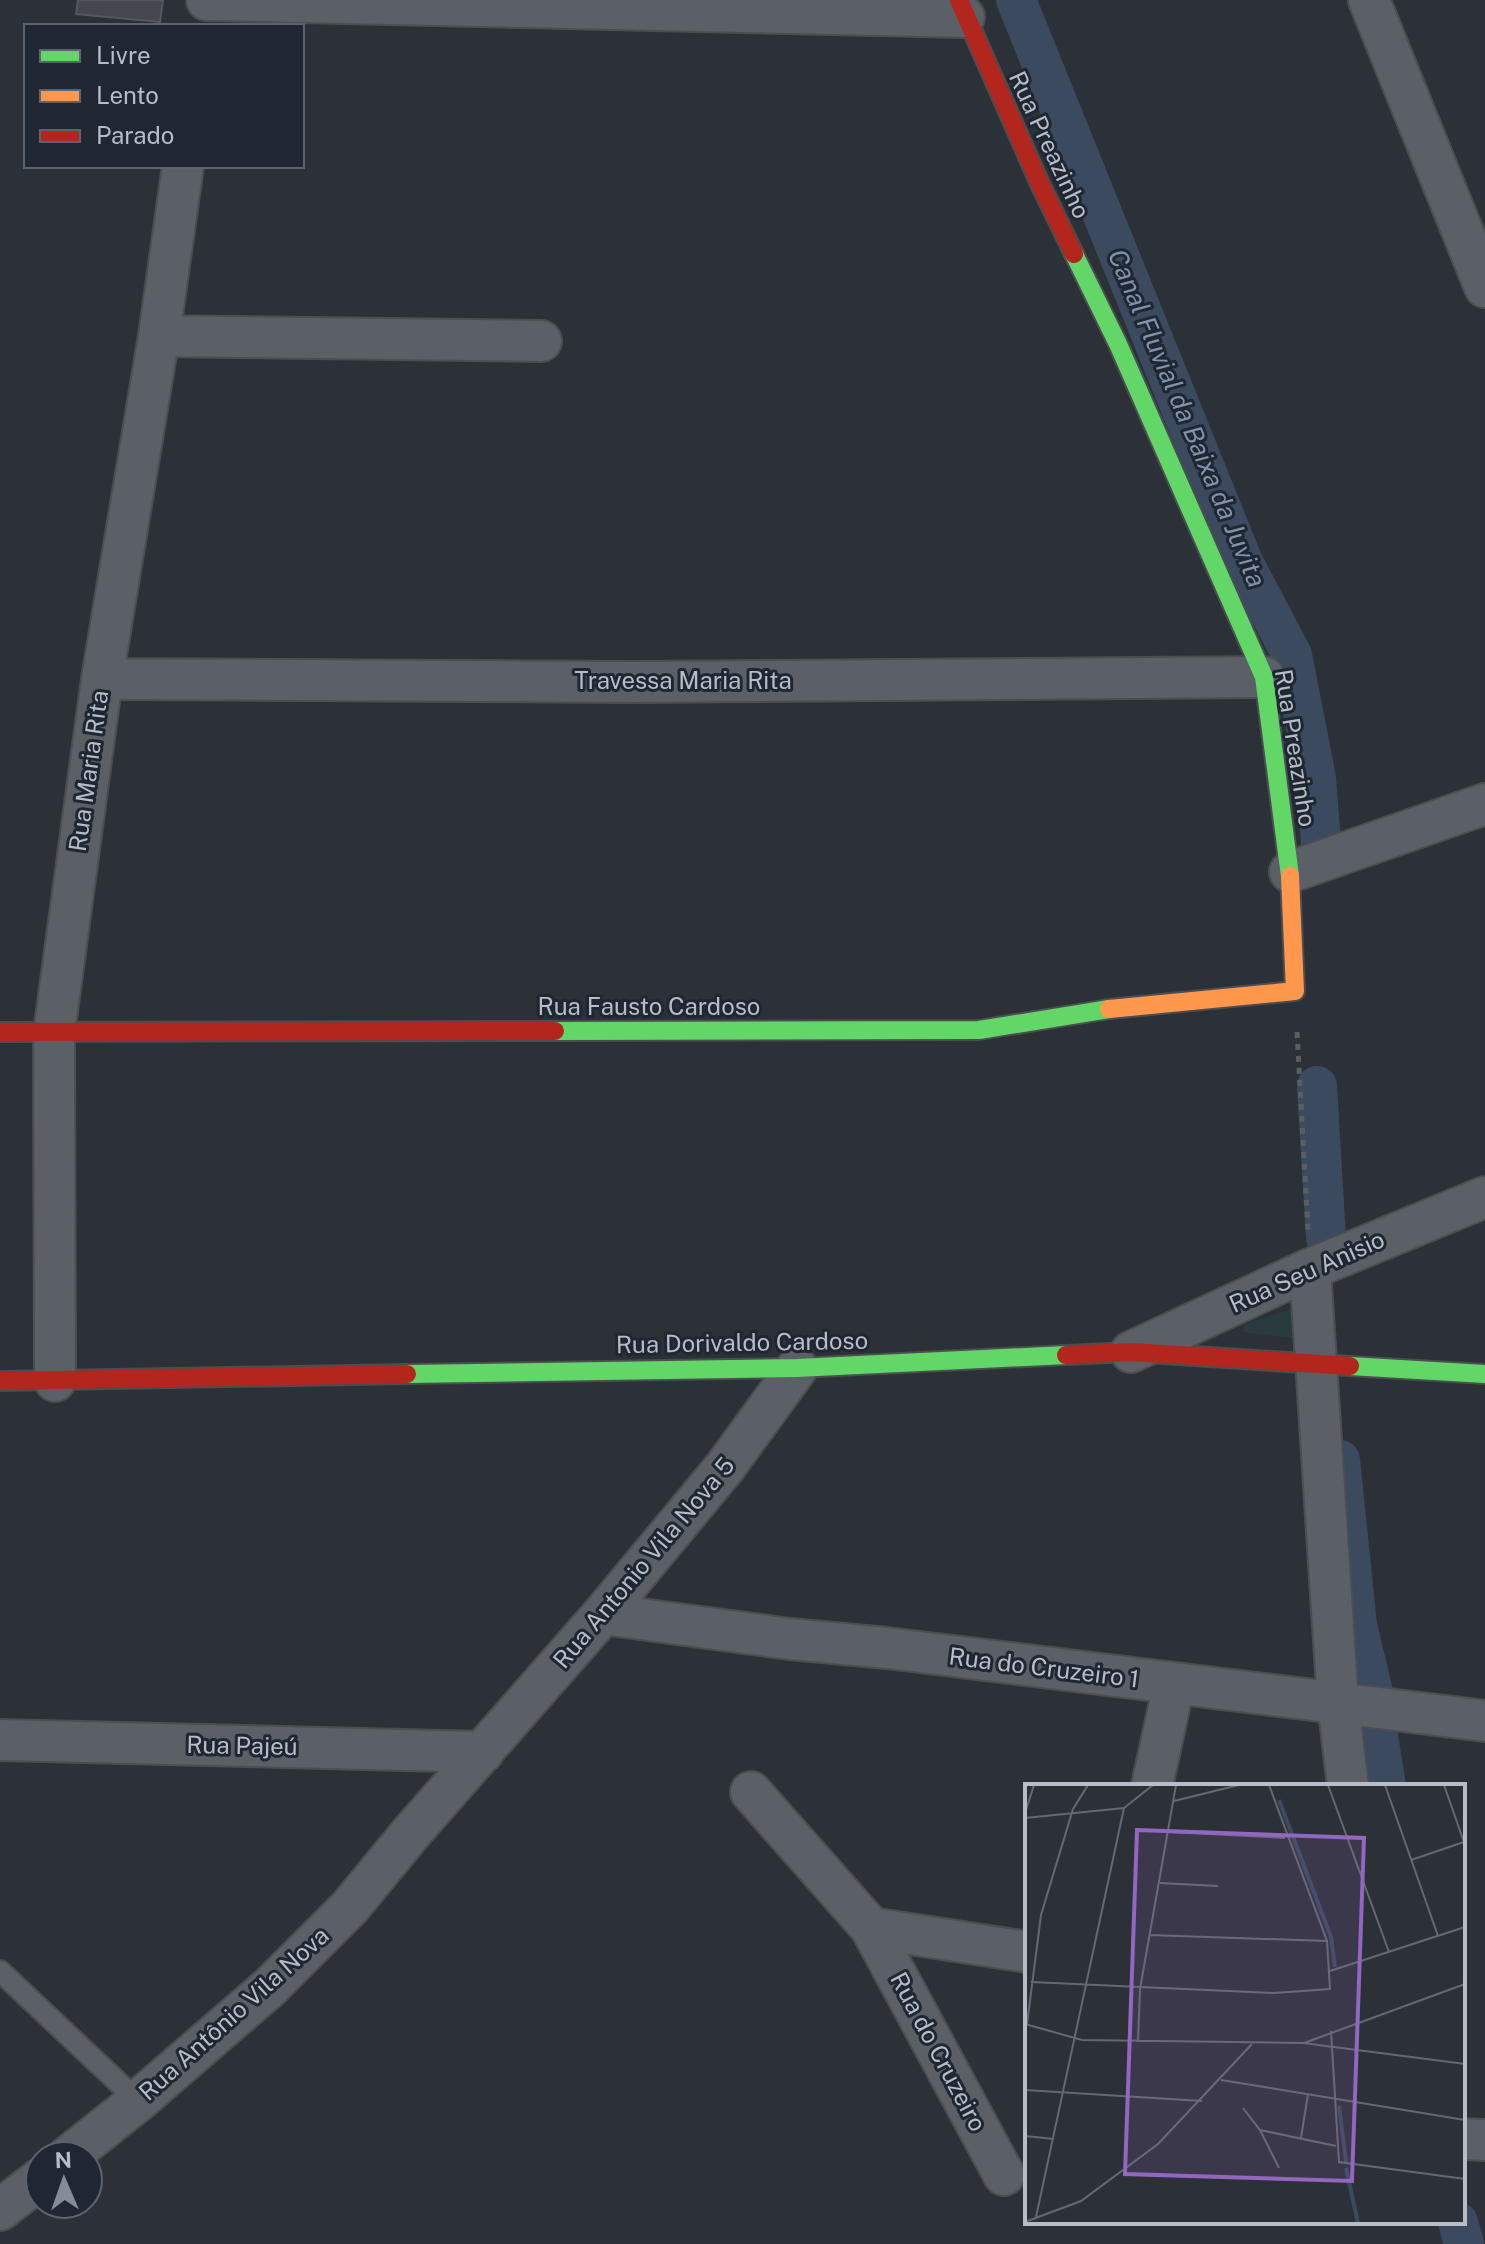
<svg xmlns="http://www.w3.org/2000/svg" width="1485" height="2244" font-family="'Public Sans',sans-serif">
	<rect width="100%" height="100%" fill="#2c3137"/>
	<path fill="#2a3b3d" d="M1304,1305l2,35 -63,-8 1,-8z"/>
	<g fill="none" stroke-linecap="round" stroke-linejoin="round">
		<path stroke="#3c4a5f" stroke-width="40" d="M1016,0l227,562 49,93 24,123 5,66
			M1317,1086l9,152
			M1340,1460l17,165 15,63
			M1377,1730l9,56
			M1458,2222l6,22"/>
	</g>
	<path fill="#44484e" stroke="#53585f" stroke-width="2" d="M78,0h85l-3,22 -84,-8z"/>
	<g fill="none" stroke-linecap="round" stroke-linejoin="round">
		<g stroke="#4a4d52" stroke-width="24">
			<path id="lane" d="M0,1971l138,130"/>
		</g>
		<g stroke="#4a4d52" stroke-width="44">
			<path id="street" d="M207,0l757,17
				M1369,0l116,287
				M159,336l382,5
				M102,679l533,3 629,-5
				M1290,872l195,-68
				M1310,1269l28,434 10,83
				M1131,1352l179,-83 175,-72
				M55,1381l-1,-348 48,-354 57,-343 24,-170
				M603,1614l187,25 97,9 598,73
				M0,1740l483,12
				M1152,1786l22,-102
				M751,1792l120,136 156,24
				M871,1928l133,247
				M1463,2139l22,1
				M69,2156l69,-55 132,-114 80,-80 60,-73 193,-220 122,-147 72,-99
				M0,2210l40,-31"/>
		</g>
		<g stroke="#4a4d52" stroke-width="22">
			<path id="fast" d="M1074,254l44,90 146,333 26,199
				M555,1031l424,-1 130,-21
				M1350,1366l135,8
				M407,1374l390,-6 269,-13"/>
		</g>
		<g stroke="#4a4d52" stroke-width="22">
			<path id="slow" d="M1109,1009l186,-18 -5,-115"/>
		</g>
		<g stroke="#4a4d52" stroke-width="22">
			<path id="jam" d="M959,0l81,184 34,70
				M0,1032l555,-1
				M1066,1355l65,-3 219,14
				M0,1381l407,-7"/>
		</g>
		<path stroke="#595e63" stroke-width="5" stroke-dasharray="6 6" stroke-linecap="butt" d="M1297,1032l11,198"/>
		<use href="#lane" stroke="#5b5f66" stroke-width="20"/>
		<use href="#street" stroke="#5b5f66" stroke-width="40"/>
		<use href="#fast" stroke="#63d668" stroke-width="18"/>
		<use href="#slow" stroke="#ff974d" stroke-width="18"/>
		<use href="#jam" stroke="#b3261e" stroke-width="18"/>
	</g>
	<g text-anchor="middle" stroke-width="6" stroke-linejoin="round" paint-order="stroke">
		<g font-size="24" fill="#b6bdc7" stroke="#1f2732">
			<text transform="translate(1049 145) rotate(65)" y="8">Rua Preazinho</text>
			<text x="683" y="689">Travessa Maria Rita</text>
			<text transform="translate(1295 748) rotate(81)" y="8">Rua Preazinho</text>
			<text transform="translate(89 771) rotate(-82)" y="8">Rua Maria Rita</text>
			<text x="649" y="1015">Rua Fausto Cardoso</text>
			<text transform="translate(1307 1272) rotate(-24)" y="8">Rua Seu Anisio</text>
			<text transform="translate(742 1343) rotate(-1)" y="8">Rua Dorivaldo Cardoso</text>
			<text transform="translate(644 1563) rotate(-50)" y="8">Rua Antonio Vila Nova 5</text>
			<text transform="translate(1044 1668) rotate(7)" y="8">Rua do Cruzeiro 1</text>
			<text transform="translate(242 1746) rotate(1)" y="8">Rua Pajeú</text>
			<text transform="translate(234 2014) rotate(-42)" y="8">Rua Antônio Vila Nova</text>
			<text transform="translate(938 2052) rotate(62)" y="8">Rua do Cruzeiro</text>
		</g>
		<g font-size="26" font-style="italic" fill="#8193ac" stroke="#1f2732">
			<text transform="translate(1187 418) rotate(67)" y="9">Canal Fluvial da Baixa da Juvita</text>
		</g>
	</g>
	<g transform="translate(1025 1784)">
		<rect width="440" height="440" fill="#2c3137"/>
		<path fill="none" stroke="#3c4a5f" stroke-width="4" d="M254,16l52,137 4,30M314,322l7,56M321,384l12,55"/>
		<path fill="none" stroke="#636971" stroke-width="2" d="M303,1l61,167M360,1l53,151M419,1l21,60M149,17l65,-16M0,29l9,-28M0,34l99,-10 29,-23M144,48l116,6M386,76l53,-18M135,99l58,3M124,151l178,6M305,187l135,-44M6,198l243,11 56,-4 -3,-48 -58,-156M0,240l57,16 221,3 162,21M2,240l14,-109 32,-106 15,-24M306,247l8,131 126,17M113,258l2,-53 36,-204M279,259l161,-59M196,296l244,40M0,306l177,11M218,324l17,22 76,16M235,346l19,38M0,352l29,3M276,354l7,-44M11,433l88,-409M0,438l56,-21 77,-57 94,-100"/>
		<path fill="#9366c2" fill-opacity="0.15" stroke="#9366c2" stroke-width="4" d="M112,46l227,8 -12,343 -227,-7z"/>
		<rect width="440" height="440" fill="none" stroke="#b6bdc7" stroke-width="4"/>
	</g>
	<rect x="24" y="24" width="280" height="144" fill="#1f2732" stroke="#5b636e" stroke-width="2"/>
	<rect x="40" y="50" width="40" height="12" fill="#63d668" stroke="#5b636e" stroke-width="2"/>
	<text x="96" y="64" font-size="24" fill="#b6bdc7">Livre</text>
	<rect x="40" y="90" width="40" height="12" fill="#ff974d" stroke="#5b636e" stroke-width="2"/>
	<text x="96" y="104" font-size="24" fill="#b6bdc7">Lento</text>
	<rect x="40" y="130" width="40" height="12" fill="#b3261e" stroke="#5b636e" stroke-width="2"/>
	<text x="96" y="144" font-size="24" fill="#b6bdc7">Parado</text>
	<g transform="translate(64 2180) rotate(358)"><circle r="38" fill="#1f2732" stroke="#5b636e" stroke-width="2"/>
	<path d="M0-6L14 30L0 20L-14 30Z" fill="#868c95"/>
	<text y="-12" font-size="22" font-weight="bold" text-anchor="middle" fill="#b6bdc7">N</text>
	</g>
</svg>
